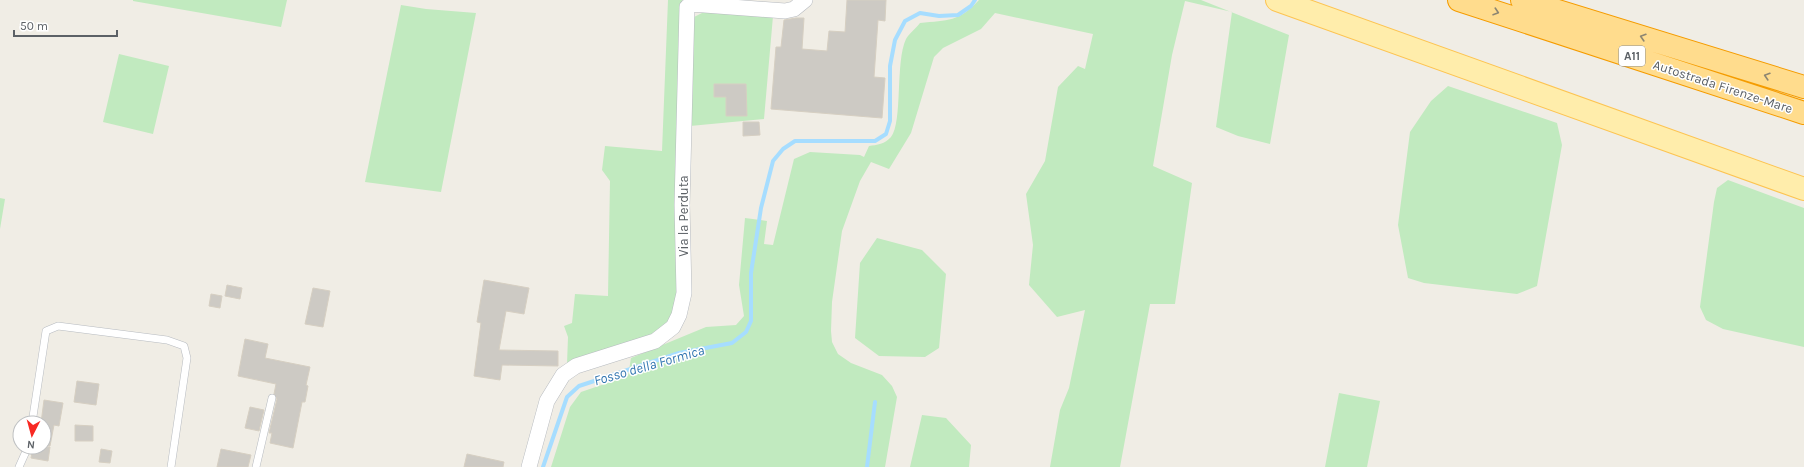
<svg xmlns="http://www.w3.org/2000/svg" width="1804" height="467" font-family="Karla,sans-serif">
	<rect width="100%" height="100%" fill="#f0ede5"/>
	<path fill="#c1eabf" d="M133,0h154l-6,27 -148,-26z
		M668,0h14l-5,302 -12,26 -23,12 -75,24 1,-27 -4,-11 8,-3 3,-29 33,2 2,-115 -8,-11 3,-24 57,5z
		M979,0h222l88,35 -19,109 -32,-8 -22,-9 16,-115 -47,-11 -13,54 -19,111 39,17 -17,121h-25l-30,163h-70l10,-57 9,-22 16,-78 -28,7 -28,-32 4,-40 -7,-51 19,-33 13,-74 20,-21 7,3 8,-35 -98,-21 -14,16 -38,19 -9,9 -23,76 -22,36 -18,-7 -11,19 -18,50 -10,71 -1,29 1,11 6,12 13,9 31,12 10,11 5,11 -12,70h-334l19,-60 11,-15 47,-16 3,-18 75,-31 30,-2 8,-9 -5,-31 6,-67 22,3 -3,23 9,1 21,-86 16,-7 50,3 4,2 5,-11c8,-1 16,-2 22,-9 12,-15 4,-75 15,-98 3,-5 10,-11 14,-16 28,-3 39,-1 59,-23z
		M401,5l25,4 50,4 -35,179 -76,-10z
		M704,12l69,4 -9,103 -74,7 4,-109z
		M119,54l50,12 -16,68 -50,-12z
		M1448,86l109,37 5,22 -25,141 -20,8 -93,-11 -16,-5 -10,-53 12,-93 21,-31z
		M1728,180l76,28v139l-81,-18 -17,-9 -6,-13 14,-105 3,-14z
		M0,198l5,1 -5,30z
		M877,238l45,12 24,24 -7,74 -14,9 -46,-1 -24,-18 5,-75z
		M1339,393l41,8 -13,66h-42z
		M922,415l24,3 25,27 -2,22h-59z"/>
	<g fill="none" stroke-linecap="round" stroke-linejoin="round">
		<path stroke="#a6ddff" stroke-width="4" d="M543,467l24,-70 12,-11 100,-33 53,-10 14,-11 5,-11v-48l10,-65 12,-47 10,-12 12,-8h80l11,-7 4,-13v-55l5,-26 10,-19 15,-8 19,3 19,-1 13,-9 4,-6
			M867,467l8,-65"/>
	</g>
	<path fill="#cdcac4" stroke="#d6cfc2" d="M847,0h39l-1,21 -7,-1 -4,57 11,1 -3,40 -111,-9 5,-62h5l3,-27 12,-2h8l-2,31 25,2 2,-20 16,1z
		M714,84h32l1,32h-21v-19h-12z
		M743,122h16l1,13 -17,1z
		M484,280l45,8 -5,26 -18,-3 -7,39 59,1v15l-56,-1 -2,15 -26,-4 7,-53 -4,-1z
		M227,285l15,3 -2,11 -15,-3z
		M313,288l17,3 -7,36 -18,-3z
		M211,294l11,2 -2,12 -11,-2z
		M245,339l23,5 -3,14 45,9 -4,18 2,1 -3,16h-3l-9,46 -23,-5 2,-10h-3l8,-34 -3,-5 2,-10 -38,-8z
		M77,381l22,3 -3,21 -22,-3z
		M44,400l19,3 -4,23 -5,-1 -4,21h-6v-23h-3z
		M250,407l14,3 -5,21 -14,-3z
		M75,425l18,1v15h-18z
		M33,447h17l-2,14 -17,-3z
		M101,449l11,2 -2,12 -11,-1z
		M221,449l30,6 -3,12h-31z
		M467,454l37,8 -1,5h-39z"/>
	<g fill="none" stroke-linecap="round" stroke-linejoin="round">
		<g stroke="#b7bbc0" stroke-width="8">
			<path id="service" d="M32,423l14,-92 12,-5 109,14 17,6 3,12 -16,109
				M19,467l9,-20
				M256,467l16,-69"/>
		</g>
		<g stroke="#b7bbc0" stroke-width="16">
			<path id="minor" d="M529,467l18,-66 16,-26 13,-9 79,-25 18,-14 6,-12 5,-22 -2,-88 5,-198 4,-3 94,7 9,-2 11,-9"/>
		</g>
		<g stroke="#fdc451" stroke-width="24">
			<path id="primary" d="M1277,0l527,189"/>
		</g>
		<g stroke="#f59c00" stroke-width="24">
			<path id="motorway" d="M1459,0l345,113
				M1522,0l282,87"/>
		</g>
		<use href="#service" stroke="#fff" stroke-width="7"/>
		<use href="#minor" stroke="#fff" stroke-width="15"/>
		<use href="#primary" stroke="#ffedab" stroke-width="22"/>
		<use href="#motorway" stroke="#ffdc8d" stroke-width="22"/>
	</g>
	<defs><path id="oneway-chevron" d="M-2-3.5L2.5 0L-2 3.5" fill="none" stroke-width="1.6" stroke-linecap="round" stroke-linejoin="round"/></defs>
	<g stroke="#8d8672">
		<use href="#oneway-chevron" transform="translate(1496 12) rotate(18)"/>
		<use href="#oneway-chevron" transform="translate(1643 37) rotate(-163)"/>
		<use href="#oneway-chevron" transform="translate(1767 76) rotate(-163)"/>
	</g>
	<g text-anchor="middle" stroke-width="3" stroke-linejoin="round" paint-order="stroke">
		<rect fill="#fff" stroke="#8d9094" stroke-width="1" x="1619" y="46" width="26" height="20" rx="3"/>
		<g font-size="12" font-weight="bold" fill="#5c6166">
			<text x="1632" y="60">A11</text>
		</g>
		<g font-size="13" fill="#5c6166" stroke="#fff">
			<text transform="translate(1723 86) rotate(18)" y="5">Autostrada Firenze-Mare</text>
			<text transform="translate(683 216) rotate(-90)" y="5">Via la Perduta</text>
		</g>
		<g font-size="14" font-style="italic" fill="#3679b2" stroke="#fff">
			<text transform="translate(649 365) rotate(-16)" y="5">Fosso della Formica</text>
		</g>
	</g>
	<g transform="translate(32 435) rotate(186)"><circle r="19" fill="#ffffff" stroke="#bec0c2"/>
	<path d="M0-3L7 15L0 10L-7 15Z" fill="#f82923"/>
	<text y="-6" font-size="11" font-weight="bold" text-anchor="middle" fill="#5c6166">N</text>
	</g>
	<path d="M14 30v6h103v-6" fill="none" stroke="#5c6166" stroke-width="2"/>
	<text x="20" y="30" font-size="12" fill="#5c6166" stroke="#ffffff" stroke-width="3" paint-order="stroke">50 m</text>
</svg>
